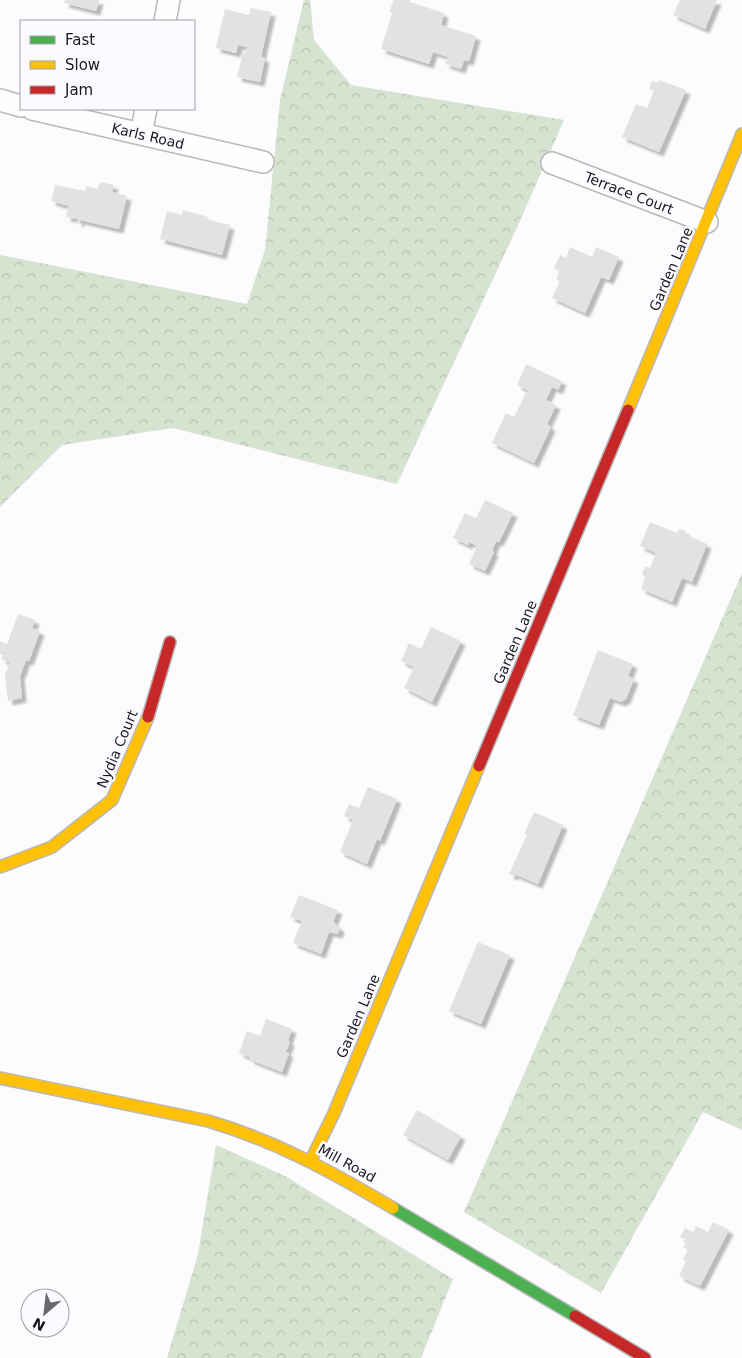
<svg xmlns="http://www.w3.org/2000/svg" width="742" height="1358" font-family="'DejaVu Sans',sans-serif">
	<defs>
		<pattern id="forest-crowns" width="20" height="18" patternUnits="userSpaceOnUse" patternTransform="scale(1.25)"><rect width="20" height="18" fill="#d7e3d1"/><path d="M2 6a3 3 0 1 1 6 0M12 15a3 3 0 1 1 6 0" fill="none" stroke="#b8c2b3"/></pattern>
		<filter id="shadow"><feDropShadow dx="4.5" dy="4.5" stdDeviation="1" flood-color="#0004"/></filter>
	</defs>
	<rect width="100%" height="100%" fill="#fcfbfe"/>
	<path fill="url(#forest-crowns)" d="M304,0h6l4,40 37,45 213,35 -48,110 -119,254 -224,-56 -111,17 -62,62v-252l247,49 18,-54 15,-150z
		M742,573v557l-39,-18 -102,181 -137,-81z
		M216,1145l69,31 168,103 -32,79h-254l31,-104z"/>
	<path fill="#e3e1e3" filter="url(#shadow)" d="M65,0h34l-3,11 -32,-8z
		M394,0h17l-1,2 34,11 -3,12 35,11 -7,25 -5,-1 -3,9 -16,-5 3,-7 -15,-5 -4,12 -48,-15 11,-36 -3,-1z
		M680,0h37l-12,29 -32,-14z
		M251,8l20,4 -10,45 4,1 -5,24 -23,-5 6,-25 3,1 1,-6 -9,-2 -2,8 -20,-5 9,-39 24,6z
		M659,80l27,10 -27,62 -37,-15 14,-33 11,4 7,-17 -5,-2 3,-8 5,2z
		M101,182l13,3 -2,7 15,4 -8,33 -39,-9v3l-3,-1 1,-3 -12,-2 3,-11 -18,-5 4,-16 30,6 2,-5 10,3z
		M183,210l25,7v3l22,5 -8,30 -62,-16 7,-28 15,4z
		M570,247l22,10 4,-10 23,10 -10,23 -8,-3 -16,36 -33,-15 8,-17 -4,-1 4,-9 -6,-3 6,-13 6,3z
		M526,364l36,17 -4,9 -6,-3 -6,13 10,5 -9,19 4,3 -17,36 -42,-20 14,-30 8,4 12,-24 2,1 1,-3 -12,-6z
		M485,500l28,13 -14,29 -3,-1 -4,10 2,1 -9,19 -16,-7 8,-18 -8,-4 -1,3 -15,-7 12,-25 11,5z
		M650,522l27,11 2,-4 7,2 -1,3 22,10 -15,38 -10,-4 -10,24 -31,-13 4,-12 -3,-3 3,-8 5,2 6,-15 -16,-7z
		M18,614l17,6 -3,8 8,3 -11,30 -3,-1 -6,16 2,22 -14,3 -3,-26 5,-13 -9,-3 2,-4 -3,-1v-13l7,3z
		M431,627l30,14 -29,61 -28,-14 10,-21 -13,-6 8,-18 12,6z
		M598,650l35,14 -5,12 6,3 -8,20 -5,3 -11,-4 -11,27 -26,-10z
		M368,787l29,12 -17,42 -3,-2 -10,25 -27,-12 13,-32 -9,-4 5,-12 10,4z
		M534,812l29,13 -25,59 -24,-10 -1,2 -4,-2 18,-39 -3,-1z
		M299,895l39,15 -5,12 7,6 -2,6 -9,-2 -8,22 -28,-11 9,-22 -12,-4z
		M478,942l32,13 -29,69 -32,-13z
		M266,1019l26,10 -4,11 2,2 -4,10 3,1 -7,19 -31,-12 -2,-3 -10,-4 8,-22 13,5z
		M417,1110l44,26 -13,24 -45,-25z
		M713,1222l16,8 -29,56 -21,-10 7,-15 -3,-1 5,-10 -5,-3 4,-7 -7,-3 5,-9 8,4 3,-6 12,6z"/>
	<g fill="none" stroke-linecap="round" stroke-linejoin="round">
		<g stroke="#b8b7ba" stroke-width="24">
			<path id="street" d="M165,21l4,-21
				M0,100l21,6
				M32,109l231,53
				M141,134l5,-25
				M552,163l155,59"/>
		</g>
		<g stroke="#b8b7ba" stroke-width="14">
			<path id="fast" d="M393,1208l182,108"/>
		</g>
		<g stroke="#b8b7ba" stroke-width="14">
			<path id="slow" d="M628,410l114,-276
				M0,867l52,-20 60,-47 36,-83
				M0,1078l208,43c68,20 124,51 185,87
				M311,1160l23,-47 145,-347"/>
		</g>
		<g stroke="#b8b7ba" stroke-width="14">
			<path id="jam" d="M148,717l22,-75
				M479,766l149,-356
				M575,1316l70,42"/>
		</g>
		<use href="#street" stroke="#fffeff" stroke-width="21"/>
		<use href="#fast" stroke="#4caf50" stroke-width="11"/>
		<use href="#slow" stroke="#ffc107" stroke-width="11"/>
		<use href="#jam" stroke="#c62828" stroke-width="11"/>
	</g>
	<g text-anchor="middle" stroke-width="5" stroke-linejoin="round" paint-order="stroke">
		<g font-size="14" fill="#19191b" stroke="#fbfaff">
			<text transform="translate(148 136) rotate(13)" y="5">Karls Road</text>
			<text transform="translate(629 193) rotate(21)" y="5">Terrace Court</text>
			<text transform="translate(671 269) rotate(-67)" y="5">Garden Lane</text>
			<text transform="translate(515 642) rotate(-67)" y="5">Garden Lane</text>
			<text transform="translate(117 749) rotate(-67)" y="5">Nydia Court</text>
			<text transform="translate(358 1016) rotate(-67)" y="5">Garden Lane</text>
			<text transform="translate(347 1163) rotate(29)" y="5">Mill Road</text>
		</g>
	</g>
	<rect x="20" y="20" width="175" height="90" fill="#fbfaff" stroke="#a1a0a4"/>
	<rect x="30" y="36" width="25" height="8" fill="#4caf50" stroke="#a1a0a4"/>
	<text x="65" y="45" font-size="15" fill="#19191b">Fast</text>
	<rect x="30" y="61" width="25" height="8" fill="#ffc107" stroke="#a1a0a4"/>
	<text x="65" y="70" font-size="15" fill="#19191b">Slow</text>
	<rect x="30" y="86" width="25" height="8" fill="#c62828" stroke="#a1a0a4"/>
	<text x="65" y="95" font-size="15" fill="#19191b">Jam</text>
	<g transform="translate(45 1313) rotate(208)"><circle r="24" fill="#fbfaff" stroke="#a1a0a4"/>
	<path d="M0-4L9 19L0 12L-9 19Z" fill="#68686a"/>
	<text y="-8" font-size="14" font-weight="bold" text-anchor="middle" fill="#19191b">N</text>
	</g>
</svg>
